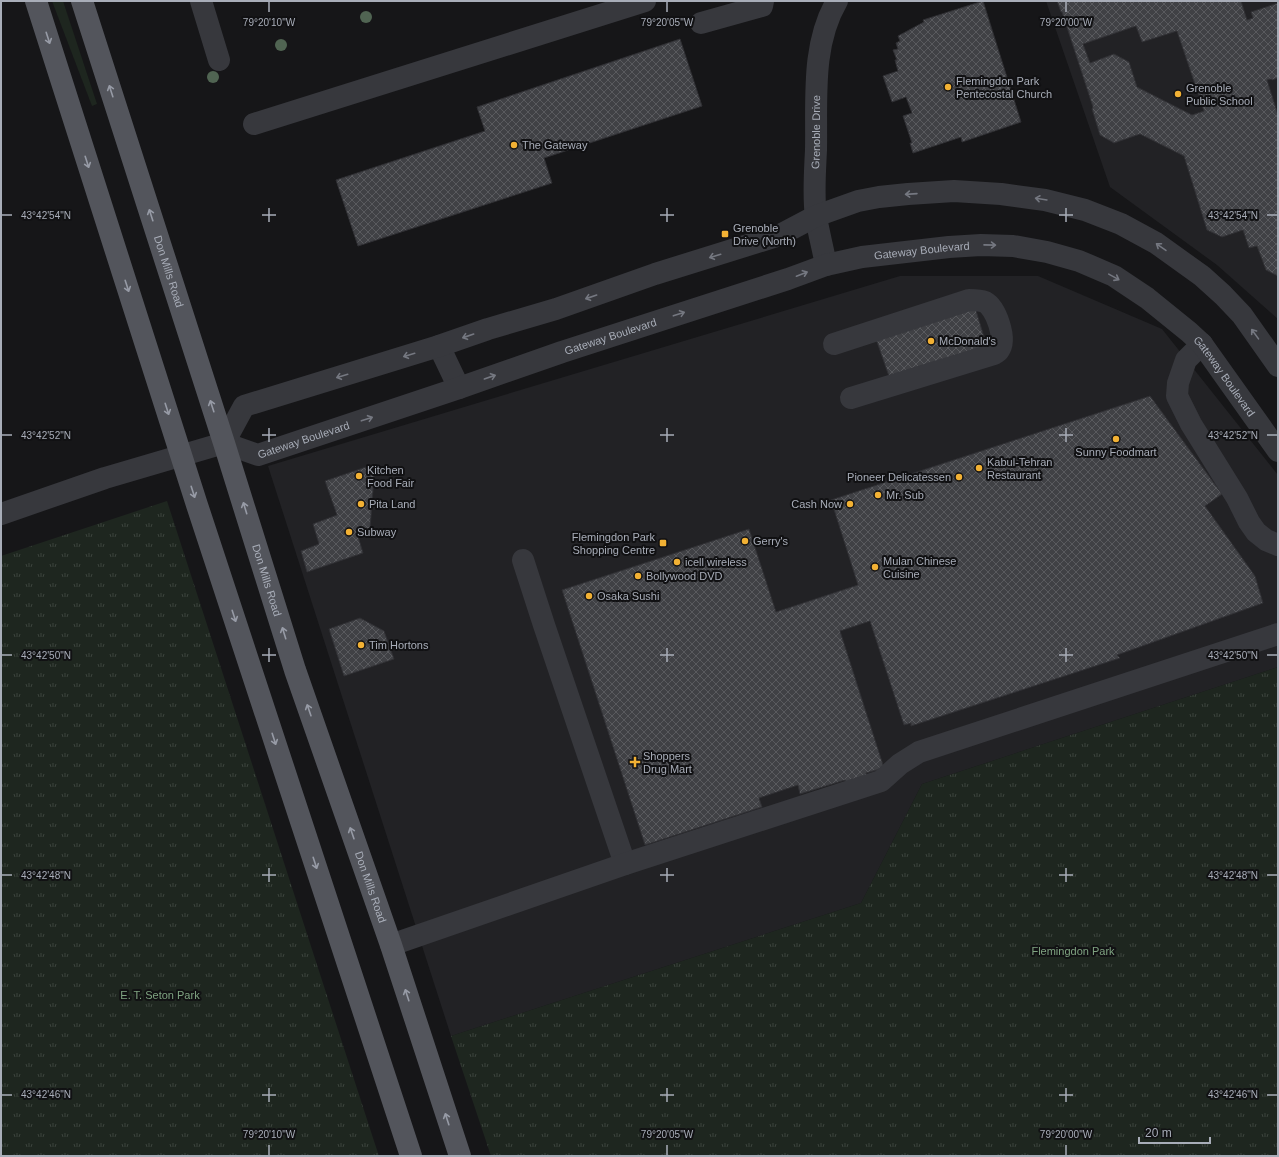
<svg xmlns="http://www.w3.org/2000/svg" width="1279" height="1157" font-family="Helvetica,sans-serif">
	<defs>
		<pattern id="park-tufts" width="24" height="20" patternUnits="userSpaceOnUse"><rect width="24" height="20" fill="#1e261f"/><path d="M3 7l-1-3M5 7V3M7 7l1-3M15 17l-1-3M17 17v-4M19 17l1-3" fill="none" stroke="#3c433d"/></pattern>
		<pattern id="building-cross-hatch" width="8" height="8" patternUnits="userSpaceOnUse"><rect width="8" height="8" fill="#404145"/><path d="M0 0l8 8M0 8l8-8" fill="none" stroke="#595a5e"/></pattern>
	</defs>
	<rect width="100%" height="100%" fill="#161618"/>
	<path fill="#222225" d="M1046,1h232v318l-61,-54 -107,-78z
		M900,276h138l124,53 116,146v192l-356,117 -61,119 -410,133 -183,-570z"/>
	<path fill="#1e261f" d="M52,1h11l34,103 -5,2z"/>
	<path fill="url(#park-tufts)" d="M167,501l206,637 6,18h-378v-600z
		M1278,667v489h-787l-40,-120 410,-133 61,-119z"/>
	<path fill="url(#building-cross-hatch)" stroke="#303034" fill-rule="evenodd" d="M983,1l38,121 -59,20 -1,-5 -48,16 -3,-10h2l-9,-27 9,-3 -6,-16 -14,5 -9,-26 15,-5 -3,-11h2l-4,-10 5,-1 -2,-6 4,-2 -2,-5 26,-14 -1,-2z
		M1057,1h184l6,19 6,-2 -2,-6 27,-9v75l-6,2 -1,-1 -4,1 11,35v161l-12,-6 -9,-24 -8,2 -6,-18 -21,7 -15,-7 -23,-74 -44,-22 -26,9 -14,-8 -8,-26 1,-2 -31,-95h-1zM1136,26l6,16 35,-11 27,80 -12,4 -55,-28 -8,-25 -15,-8 -24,9 -7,-19z
		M680,39l22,67 -158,52 8,25 -194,63 -22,-66 149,-49 -8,-24z
		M974,304l13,43 -96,35 -16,-46z
		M1150,396l72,98 -17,12 50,70 8,27 -146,52 3,3 -209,68v-3l-7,2 -34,-104 -30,10 44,137 -18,5 1,3 -21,7 -1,-3 -45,14 -2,-9 -39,13 3,9 -117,38 -83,-255 187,-61 27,83 82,-27 -27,-85z
		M375,464l-5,65 -13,4 6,20 -56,19 -6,-21 18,-7 -6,-20 24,-9 -12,-34z
		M360,618l24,13 10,28 -50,17 -15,-47z"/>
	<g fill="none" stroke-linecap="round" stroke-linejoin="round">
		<g stroke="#37383d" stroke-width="22">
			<path d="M201,1l18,59"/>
			<path d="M701,23l61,-17 1,-5"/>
			<path d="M254,124l391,-123"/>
			<path id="s1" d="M826,265c-3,-16 -7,-31 -10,-48 -3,-21 -1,-45 0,-67 1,-49 -5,-105 21,-149"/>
			<path d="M834,344l135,-44c5,0 11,0 16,2 11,6 22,37 14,48 -1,2 -4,3 -5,4l-143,44"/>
			<path d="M1202,344l-16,16 -8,23 -1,13 14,28 46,74 12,24 7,10 10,8 12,5"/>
			<path d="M439,346l20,42"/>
			<path id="s2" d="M224,443l34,12 201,-67 103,-36 226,-73 38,-14 36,-8 87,-10 32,-2 32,1 34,6 32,9 35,15 33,22 42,34 13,12 76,107"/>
			<path d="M224,443l20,-37 195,-60 49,-17 68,-20 99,-35 125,-39 36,-19 42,-15 21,-4 29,-3 46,-3 47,3 44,6 40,10 36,14 35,19 46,33 21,19 19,20 36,51"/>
			<path d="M1,514l104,-36 119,-35"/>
			<path d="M523,560l21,65 81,239"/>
			<path d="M391,945l234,-81 256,-83 19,-17 19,-12 359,-118"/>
		</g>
		<g stroke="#53555c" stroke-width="22">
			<path d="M36,1l161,504 214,651"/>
			<path id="s3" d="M82,1l142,442 71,227 96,275 69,211"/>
		</g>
	</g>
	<g fill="#506452">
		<circle cx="366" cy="17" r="6"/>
		<circle cx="281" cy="45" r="6"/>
		<circle cx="213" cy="77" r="6"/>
	</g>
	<defs><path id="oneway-shaft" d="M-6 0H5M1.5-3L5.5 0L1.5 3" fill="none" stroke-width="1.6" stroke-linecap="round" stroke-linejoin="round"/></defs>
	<g stroke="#979ba6">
		<use href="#oneway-shaft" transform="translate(48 38) rotate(72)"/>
		<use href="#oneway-shaft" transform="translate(111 91) rotate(-108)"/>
		<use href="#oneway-shaft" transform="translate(87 162) rotate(72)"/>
		<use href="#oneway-shaft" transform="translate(151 215) rotate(-108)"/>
		<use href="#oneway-shaft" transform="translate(127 286) rotate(72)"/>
		<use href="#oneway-shaft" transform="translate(212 406) rotate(-108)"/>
		<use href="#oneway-shaft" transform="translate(167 409) rotate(72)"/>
		<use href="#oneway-shaft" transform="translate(193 492) rotate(72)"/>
		<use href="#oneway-shaft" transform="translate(245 508) rotate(-107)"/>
		<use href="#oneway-shaft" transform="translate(234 616) rotate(72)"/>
		<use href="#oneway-shaft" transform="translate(284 633) rotate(-107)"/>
		<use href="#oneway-shaft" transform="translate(309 710) rotate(-109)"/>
		<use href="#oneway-shaft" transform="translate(274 739) rotate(72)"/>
		<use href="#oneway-shaft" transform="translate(352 833) rotate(-109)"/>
		<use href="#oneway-shaft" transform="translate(315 863) rotate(72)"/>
		<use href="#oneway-shaft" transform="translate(407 995) rotate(-108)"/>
		<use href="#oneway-shaft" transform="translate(447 1119) rotate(-108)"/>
	</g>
	<g stroke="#757881">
		<use href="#oneway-shaft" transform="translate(911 194) rotate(176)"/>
		<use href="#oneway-shaft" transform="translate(1041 199) rotate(-171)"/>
		<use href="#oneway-shaft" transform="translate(990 245) rotate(1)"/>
		<use href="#oneway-shaft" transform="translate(1161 247) rotate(-145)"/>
		<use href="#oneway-shaft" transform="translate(715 256) rotate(163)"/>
		<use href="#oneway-shaft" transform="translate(802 274) rotate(-21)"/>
		<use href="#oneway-shaft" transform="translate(1114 277) rotate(29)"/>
		<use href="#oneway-shaft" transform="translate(591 297) rotate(161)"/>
		<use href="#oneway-shaft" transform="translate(679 314) rotate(-18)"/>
		<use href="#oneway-shaft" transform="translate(1255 334) rotate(-126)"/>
		<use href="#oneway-shaft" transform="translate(468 336) rotate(161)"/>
		<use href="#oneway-shaft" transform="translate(409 355) rotate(163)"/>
		<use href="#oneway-shaft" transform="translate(342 376) rotate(163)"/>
		<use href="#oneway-shaft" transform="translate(490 377) rotate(-19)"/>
		<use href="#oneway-shaft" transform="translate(367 419) rotate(-18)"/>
	</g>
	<path fill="none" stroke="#a8adb8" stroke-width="1.5" d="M269,2v10M667,2v10M1066,2v10M269,208v14M667,208v14M1066,208v14M2,215h10M262,215h14M660,215h14M1059,215h14M1267,215h10M269,428v14M667,428v14M1066,428v14M2,435h10M262,435h14M660,435h14M1059,435h14M1267,435h10M269,648v14M667,648v14M1066,648v14M2,655h10M262,655h14M660,655h14M1059,655h14M1267,655h10M269,868v14M667,868v14M1066,868v14M2,875h10M262,875h14M660,875h14M1059,875h14M1267,875h10M269,1088v14M667,1088v14M1066,1088v14M2,1095h10M262,1095h14M660,1095h14M1059,1095h14M1267,1095h10M269,1145v10M667,1145v10M1066,1145v10"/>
	<g fill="#f2b134" stroke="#111113" stroke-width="1.5">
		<circle cx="948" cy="87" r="4"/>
		<circle cx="1178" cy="94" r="4"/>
		<circle cx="514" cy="145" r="4"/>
		<rect x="721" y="230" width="8" height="8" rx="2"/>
		<circle cx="931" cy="341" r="4"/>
		<circle cx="1116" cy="439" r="4"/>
		<circle cx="979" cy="468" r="4"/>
		<circle cx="359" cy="476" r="4"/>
		<circle cx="959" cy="477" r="4"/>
		<circle cx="878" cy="495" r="4"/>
		<circle cx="361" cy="504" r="4"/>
		<circle cx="850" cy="504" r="4"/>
		<circle cx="349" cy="532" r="4"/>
		<circle cx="745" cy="541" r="4"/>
		<rect x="659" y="539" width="8" height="8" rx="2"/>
		<circle cx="677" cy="562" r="4"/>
		<circle cx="875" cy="567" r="4"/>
		<circle cx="638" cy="576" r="4"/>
		<circle cx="589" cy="596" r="4"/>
		<circle cx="361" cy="645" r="4"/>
		<path d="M633 756h4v4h4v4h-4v4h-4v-4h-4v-4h4z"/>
	</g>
	<g text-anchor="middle" stroke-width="4" stroke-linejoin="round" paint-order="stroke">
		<g font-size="11" fill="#a8adb8" stroke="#111113" text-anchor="start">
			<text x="956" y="85">Flemingdon Park<tspan x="956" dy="13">Pentecostal Church</tspan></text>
			<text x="1186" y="92">Grenoble<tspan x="1186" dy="13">Public School</tspan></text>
			<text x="522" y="149">The Gateway</text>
			<text x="733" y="232">Grenoble<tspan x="733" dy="13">Drive (North)</tspan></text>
			<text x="939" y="345">McDonald's</text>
			<text x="1116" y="456" text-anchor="middle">Sunny Foodmart</text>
			<text x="987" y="466">Kabul-Tehran<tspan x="987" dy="13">Restaurant</tspan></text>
			<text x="367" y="474">Kitchen<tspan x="367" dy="13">Food Fair</tspan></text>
			<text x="951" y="481" text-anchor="end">Pioneer Delicatessen</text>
			<text x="886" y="499">Mr. Sub</text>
			<text x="369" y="508">Pita Land</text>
			<text x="842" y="508" text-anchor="end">Cash Now</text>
			<text x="357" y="536">Subway</text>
			<text x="655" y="541" text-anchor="end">Flemingdon Park<tspan x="655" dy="13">Shopping Centre</tspan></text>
			<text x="753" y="545">Gerry's</text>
			<text x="883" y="565">Mulan Chinese<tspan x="883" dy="13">Cuisine</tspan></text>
			<text x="685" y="566">icell wireless</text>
			<text x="646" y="580">Bollywood DVD</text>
			<text x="597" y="600">Osaka Sushi</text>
			<text x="369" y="649">Tim Hortons</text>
			<text x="643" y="760">Shoppers<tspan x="643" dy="13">Drug Mart</tspan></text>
		</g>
		<g font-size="11" fill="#a8adb8" stroke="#111113">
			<text dy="4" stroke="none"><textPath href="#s1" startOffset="134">Grenoble Drive</textPath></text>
			<text dy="4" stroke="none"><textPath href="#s2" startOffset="732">Gateway Boulevard</textPath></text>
			<text dy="4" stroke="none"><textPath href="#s3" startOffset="284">Don Mills Road</textPath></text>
			<text dy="4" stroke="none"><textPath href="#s2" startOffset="408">Gateway Boulevard</textPath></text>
			<text dy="4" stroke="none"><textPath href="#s2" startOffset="1080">Gateway Boulevard</textPath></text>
			<text dy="4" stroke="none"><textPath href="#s2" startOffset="84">Gateway Boulevard</textPath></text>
			<text dy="4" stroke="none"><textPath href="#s3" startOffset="608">Don Mills Road</textPath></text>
			<text dy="4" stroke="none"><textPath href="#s3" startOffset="932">Don Mills Road</textPath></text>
		</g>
		<g font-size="11" fill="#7fa381" stroke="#111113">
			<text x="1073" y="955">Flemingdon Park</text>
			<text x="160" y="999">E. T. Seton Park</text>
		</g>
	</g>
	<g font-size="10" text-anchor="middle" fill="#a8adb8" stroke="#111113" stroke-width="4" stroke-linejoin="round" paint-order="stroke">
		<text x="269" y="26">79°20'10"W</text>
		<text x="667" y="26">79°20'05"W</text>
		<text x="1066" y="26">79°20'00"W</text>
		<text x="46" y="219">43°42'54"N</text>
		<text x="1233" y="219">43°42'54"N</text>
		<text x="46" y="439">43°42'52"N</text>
		<text x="1233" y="439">43°42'52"N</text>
		<text x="46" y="659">43°42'50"N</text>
		<text x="1233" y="659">43°42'50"N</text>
		<text x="46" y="879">43°42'48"N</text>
		<text x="1233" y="879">43°42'48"N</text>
		<text x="46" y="1098">43°42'46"N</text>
		<text x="1233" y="1098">43°42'46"N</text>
		<text x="269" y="1138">79°20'10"W</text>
		<text x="667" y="1138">79°20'05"W</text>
		<text x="1066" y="1138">79°20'00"W</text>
	</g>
	<rect width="1279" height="1157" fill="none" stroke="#a8adb8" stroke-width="4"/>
	<path d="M1139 1137v6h71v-6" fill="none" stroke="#a8adb8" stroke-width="2"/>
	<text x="1145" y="1137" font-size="12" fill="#a8adb8" stroke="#111113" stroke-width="3" paint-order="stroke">20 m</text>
</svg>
